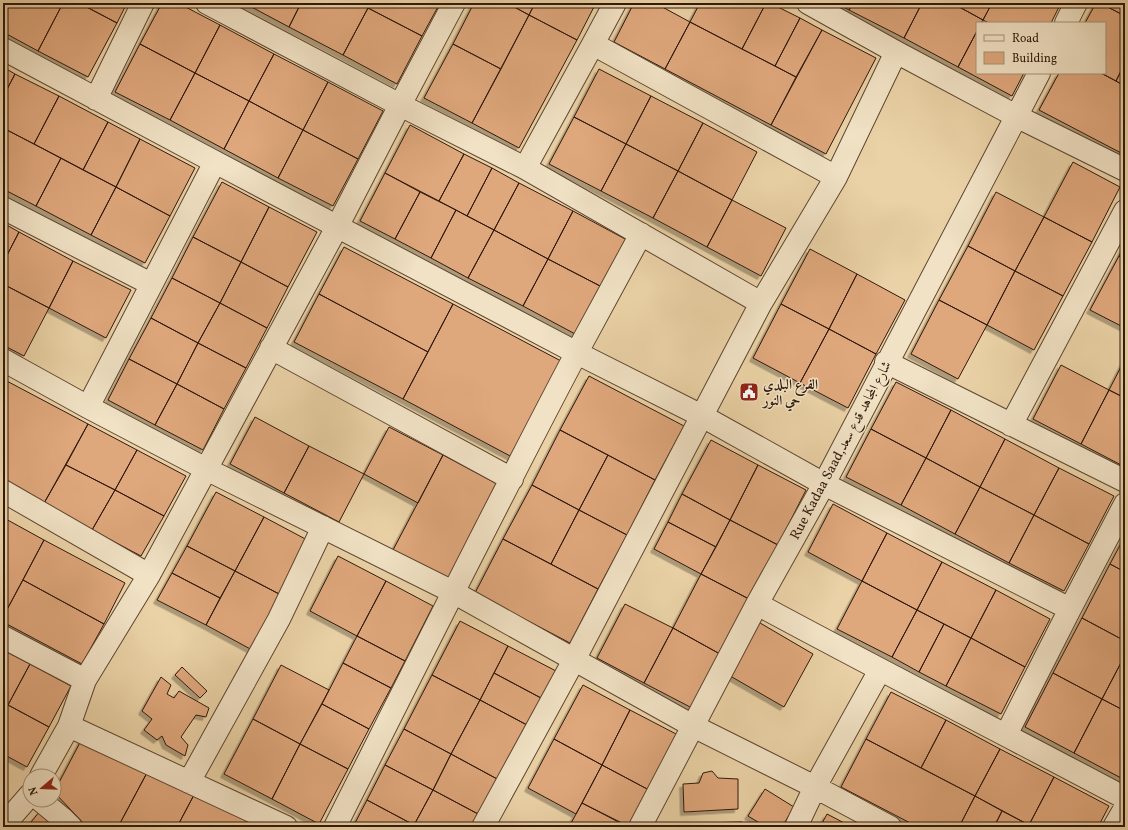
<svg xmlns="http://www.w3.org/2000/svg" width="1128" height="830" font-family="Vollkorn,Amiri,serif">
	<defs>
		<filter id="shadow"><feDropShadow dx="-3.5" dy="3.5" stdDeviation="0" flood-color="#0004"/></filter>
	</defs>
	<rect width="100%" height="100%" fill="#ead2a6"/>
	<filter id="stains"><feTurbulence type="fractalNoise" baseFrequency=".005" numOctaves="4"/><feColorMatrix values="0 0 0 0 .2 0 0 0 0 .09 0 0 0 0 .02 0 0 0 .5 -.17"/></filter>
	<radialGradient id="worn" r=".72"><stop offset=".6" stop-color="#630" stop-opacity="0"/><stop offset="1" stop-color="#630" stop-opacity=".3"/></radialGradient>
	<path fill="#dfa77b" stroke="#30190b" filter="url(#shadow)" d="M3,3h60l-25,48 -35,-19z
		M63,3h16l38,20 -29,54 -50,-26z
		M79,3h48l-10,20z
		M162,3h16l42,22 -25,48 -55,-29z
		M244,3h57l-12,24z
		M301,3h58l9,5 -25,47 -54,-28z
		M359,3h11l-2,5z
		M370,3h70l-18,33 -54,-28z
		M474,3h33l22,12 -28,54 -48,-25z
		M507,3h28l-6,12z
		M535,3h61l-19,37 -48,-25z
		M634,3h21l35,19 -25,47 -51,-27z
		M700,3h66l-24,46 -52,-27z
		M766,3h4l30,15 -25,48 -33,-17z
		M836,3h17l-4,7z
		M853,3h69l-18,35 -55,-28z
		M922,3h30l31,17 -2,3h-4v8l-19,36 -54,-29z
		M952,3h40l-9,17z
		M992,3h69l-10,20h-62l-6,-3z
		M1096,3h4l25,13v47l-9,18 -15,-8h4v-50h-20z
		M1100,3h25v13z
		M368,8l54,28 -25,48 -54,-29z
		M529,15l48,25 -58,108 -47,-25z
		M800,18l22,12 -26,47 -21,-11z
		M690,22l106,55 -25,48 -106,-56z
		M220,25l54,29 -25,47 -54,-28z
		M822,30l54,28 -50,96 -55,-29z
		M977,31v42h47l-12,23 -54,-29z
		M140,44l55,29 -25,47 -55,-28z
		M453,44l48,25 -29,54 -48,-25z
		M274,54l54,28 -25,48 -54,-29z
		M1125,63v23l-9,-5z
		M3,67l12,7 -12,23z
		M599,69l52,27 -25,48 -52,-27z
		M195,73l54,28 -25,48 -54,-29z
		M1059,73h42l24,13v69l-86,-45z
		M15,74l44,22 -25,48 -31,-16v-31z
		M328,82l55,29 -25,48 -55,-29z
		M59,96l49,26 -25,48 -49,-26z
		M651,96l52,27 -25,48 -52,-27z
		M249,101l54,29 -25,48 -54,-29z
		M574,117l52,27 -25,47 -52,-27z
		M108,122l32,17 -24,48 -33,-17z
		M703,123l54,29 -25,48 -54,-29z
		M410,125l54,29 -25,47 -54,-28z
		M7,130l54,28 -25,48 -33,-17v-52z
		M303,130l55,29 -25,47 -55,-28z
		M140,139l55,29 -25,48 -54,-29z
		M626,144l52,27 -25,47 -52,-27z
		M464,154l28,14 -25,48 -28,-15z
		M61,158l55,29 -25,48 -55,-29z
		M1073,162l47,25 -28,55 -48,-25z
		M492,168l27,15 -25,47 -27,-14z
		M678,171l54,29 -25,47 -54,-29z
		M385,173l35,19 -25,47 -35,-18z
		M222,182l47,25 -28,55 -48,-25z
		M519,183l54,28 -25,48 -54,-29z
		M116,187l54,29 -25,47 -54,-28z
		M420,192l36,18 -25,48 -36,-19z
		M996,192l48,25 -29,54 -47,-25z
		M732,200l54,28 -25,48 -54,-29z
		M269,207l48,25 -29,55 -47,-25z
		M456,210l38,20 -26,48 -37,-20z
		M573,211l54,29 -25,47 -54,-28z
		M1044,217l48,25 -29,54 -48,-25z
		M3,223l16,9 -16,31z
		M494,230l54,29 -25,47 -55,-28z
		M19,232l54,29 -24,47 -46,-24v-21z
		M193,237l48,25 -21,41 -48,-25z
		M1125,244v15l-6,-3z
		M968,246l47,25 -28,54 -48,-25z
		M344,247l109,57 -25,48 -109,-58z
		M810,249l47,25 -28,55 -48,-25z
		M1119,256l6,3v69l-35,-18z
		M548,259l54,28 -25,48 -54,-29z
		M73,261l58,29 -25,48 -57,-30z
		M241,262l47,25 -21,41 -47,-25z
		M1015,271l48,25 -29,54 -47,-25z
		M857,274l48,26 -29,54 -47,-25z
		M172,278l48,25 -22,40 -47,-25z
		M3,284l46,24 -25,48 -21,-11z
		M319,294l109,58 -25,47 -109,-57z
		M939,300l48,25 -29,54 -47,-25z
		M220,303l47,25 -21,40 -48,-25z
		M453,304l108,57 -49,96 -109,-58z
		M781,304l48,25 -29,54 -47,-25z
		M151,318l47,25 -21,41 -48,-25z
		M829,329l47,25 -28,54 -48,-25z
		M198,343l48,25 -22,41 -47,-25z
		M129,359l48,25 -22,41 -47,-25z
		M1125,359v39l-16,-8z
		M1061,365l48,25 -28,54 -48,-25z
		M589,376l95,50 -29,54 -95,-50z
		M3,379l85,45 -45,81 -40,-22z
		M896,382l55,28 -25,48 -55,-29z
		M177,384l47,25 -21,41 -48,-25z
		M1109,390l16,8v69l-44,-23z
		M951,410l54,29 -25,48 -54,-29z
		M255,417l54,29 -25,47 -54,-29z
		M88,424l49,26 -22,40 -49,-25z
		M389,427l54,28 -25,48 -54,-29z
		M871,429l55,29 -25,47 -55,-28z
		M560,430l48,25 -29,55 -47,-25z
		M1005,439l54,29 -25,47 -54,-28z
		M711,440l47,25 -28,55 -48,-26z
		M309,446l55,28 -25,48 -55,-29z
		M137,450l49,26 -22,40 -49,-26z
		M443,455l54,29 -49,95 -55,-29z
		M608,455l47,25 -28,55 -48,-25z
		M926,458l54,29 -25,47 -54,-29z
		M66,465l49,25 -23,40 -49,-25z
		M758,465l48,25 -28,55 -48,-25z
		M1059,468l55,28 -25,48 -55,-29z
		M532,485l47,25 -28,54 -48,-25z
		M980,487l54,28 -25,48 -54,-29z
		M115,490l49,26 -23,40 -49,-26z
		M216,492l48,25 -29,54 -48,-25z
		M682,494l48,26 -14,27 -48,-25z
		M833,504l54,29 -25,48 -54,-29z
		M579,510l48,25 -29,54 -47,-25z
		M1034,515l55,29 -25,47 -55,-28z
		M264,517l47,25 -28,54 -48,-25z
		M4,518l40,22 -41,77v-98z
		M730,520l48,25 -29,54 -48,-25z
		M668,522l48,25 -15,27 -47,-25z
		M887,533l55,29 -25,48 -55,-29z
		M1125,536v36l-15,-8z
		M503,539l95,50 -28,54 -95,-50z
		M44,540l81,43 -21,41 -81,-44z
		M187,546l48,25 -15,27 -48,-25z
		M338,556l48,25 -29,55 -47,-25z
		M942,562l54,28 -25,48 -54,-28z
		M1110,564l15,8v69l-43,-23z
		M235,571l48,25 -29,55 -48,-26z
		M172,573l48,25 -14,27 -49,-25z
		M701,574l48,25 -29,55 -47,-26z
		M23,580l81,44 -22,40 -79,-42v-5z
		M386,581l47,25 -28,55 -48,-25z
		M862,581l55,29 -25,47 -55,-28z
		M996,590l54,29 -25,48 -54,-29z
		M625,604l48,24 -29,55 -47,-25z
		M917,610l27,14 -25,48 -27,-15z
		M1082,618l43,23v14l-23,44 -49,-26z
		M755,620l58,34 -29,53 -59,-34z
		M460,621l48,25 -28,54 -48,-25z
		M944,624l27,14 -25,48 -27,-14z
		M673,628l47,26 -28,54 -48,-25z
		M357,636l48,25 -14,27 -48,-25z
		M971,638l54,29 -24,47 -55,-28z
		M508,646l48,25 -15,27 -47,-25z
		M3,650l27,14 -22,41 -5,-3z
		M1125,655v56l-23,-12z
		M343,663l48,25 -22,41 -47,-25z
		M30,664l41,22 -22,41 -41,-22z
		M281,665l48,25 -29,54 -47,-25z
		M182,667l25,24 -7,7 -25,-23z
		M494,673l47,25 -14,27 -47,-25z
		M1053,673l49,26 -28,54 -49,-26z
		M432,675l48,25 -29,54 -47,-25z
		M161,677l10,8 -4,9 7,4 5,-7 30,17 -3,9 -10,-2 -15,22 7,8 -3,11 -19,-11 -4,-9 -5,4 -13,-10 8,-11 -10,-8z
		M583,685l47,25 -28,55 -48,-26z
		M891,692l55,28 -25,48 -55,-29z
		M1102,699l23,12v64l-2,4 -49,-26z
		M480,700l47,25 -28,55 -48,-26z
		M322,704l47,25 -21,40 -48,-25z
		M8,705l41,22 -22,40 -24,-13v-39z
		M630,710l48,25 -29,55 -47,-25z
		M253,719l47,25 -28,55 -48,-25z
		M946,720l54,29 -25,47 -54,-28z
		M404,729l47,25 -18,36 -48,-25z
		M84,735l65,34 -31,58h-31l-33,-35z
		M554,739l48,26 -26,49 -48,-26z
		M866,739l109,57 -16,31h-41l-77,-40z
		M300,744l48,25 -29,55 -47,-25z
		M1000,749l54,28 -25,48 -54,-29z
		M451,754l48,26 -19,35 -47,-25z
		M385,765l48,25 -19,35 -47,-25z
		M602,765l47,25 -19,37 -48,-24z
		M149,769l46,24 -18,34h-59z
		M712,771l6,7 20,1v30l-54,3 -1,-28 16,-1 4,-10z
		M1054,777l55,29 -11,21h-65l-4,-2z
		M765,789l29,18 -12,20h-16l-18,-11z
		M433,790l47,25 -6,12h-56l-4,-2z
		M195,793l56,30 -3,4h-71z
		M975,796l27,15 -8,16h-35z
		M367,800l47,25 -1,2h-60z
		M582,803l46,24h-59z
		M40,811l14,16h-27z
		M1002,811l27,14 -1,2h-34z
		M827,814l25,13h-32z
		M742,822v5h-84v-3z"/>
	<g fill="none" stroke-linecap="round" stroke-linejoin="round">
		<g stroke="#5e4732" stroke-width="24">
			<path id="minor" d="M207,3l193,102 125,63 236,135
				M808,3l88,49 120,64 109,54
				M1066,23l10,-20
				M593,44l243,133
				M3,49l212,113 362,191 125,63 122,68 246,125
				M96,99l47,-96
				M525,168l68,-124 22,-41
				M3,208l148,76
				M271,348l241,131
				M3,360l85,47 118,62 247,123 240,134 122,61 75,40
				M886,362l239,119
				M88,407l127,-245
				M1011,425l114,-214
				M3,491l146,84
				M757,604c122,66 246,129 368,194
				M3,637l82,43
				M69,726l217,101
				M1006,735l64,-126 55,-105
				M41,776l28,-50 16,-46 64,-105 188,-348 63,-122 54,-102
				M189,782l90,-163 44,-92
				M40,800l23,19 8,8
				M3,826l27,-31
				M335,827c80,-159 159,-318 242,-475 21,-39 43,-79 64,-118
				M483,827l91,-167 187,-357 75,-126 60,-125
				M640,827l117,-223 67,-120 215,-411
				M796,827l19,-40 65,-117
				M1114,827l11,-19"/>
		</g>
		<use href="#minor" stroke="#f1e2c5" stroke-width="22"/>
	</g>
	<defs>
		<g id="civic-square" transform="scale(1)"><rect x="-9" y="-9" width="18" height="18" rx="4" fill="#8f2418" stroke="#f1e2c5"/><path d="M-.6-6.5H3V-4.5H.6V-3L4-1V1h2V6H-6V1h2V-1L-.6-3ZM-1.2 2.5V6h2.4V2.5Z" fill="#fff"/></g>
	</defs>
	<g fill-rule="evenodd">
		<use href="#civic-square" x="749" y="392"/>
	</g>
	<g text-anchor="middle" stroke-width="3" stroke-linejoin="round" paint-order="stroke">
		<g font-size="14" font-weight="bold" fill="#30190b" stroke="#f1e2c5" text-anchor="start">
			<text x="763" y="389">الفرع البلدي<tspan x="763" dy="16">حي النور</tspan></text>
		</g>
		<g font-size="14" fill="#30190b" stroke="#f1e2c5">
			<text transform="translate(840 450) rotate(-62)" y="5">Rue Kadaa Saad,شارع المجاهد قدع سعد</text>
		</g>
	</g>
	<rect width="1128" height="830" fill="none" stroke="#ead2a6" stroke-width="16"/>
	<rect x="4" y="4" width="1120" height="822" fill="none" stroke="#30190b" stroke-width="2"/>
	<rect x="8" y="8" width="1112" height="814" fill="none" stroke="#30190b"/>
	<rect x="976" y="22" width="130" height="52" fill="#f1e2c5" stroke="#a4927b"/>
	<rect x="984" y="35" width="20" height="6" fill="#f1e2c5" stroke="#a4927b"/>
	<text x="1012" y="42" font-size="12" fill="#30190b">Road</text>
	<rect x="984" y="52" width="20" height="12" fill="#dfa77b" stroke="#a4927b"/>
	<text x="1012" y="62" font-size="12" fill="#30190b">Building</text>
	<g transform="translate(42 788) rotate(251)"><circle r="19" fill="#f1e2c5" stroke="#a4927b"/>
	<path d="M0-3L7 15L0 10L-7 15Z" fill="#8f2418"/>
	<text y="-6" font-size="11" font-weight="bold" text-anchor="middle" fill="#30190b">N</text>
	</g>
	<rect width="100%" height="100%" filter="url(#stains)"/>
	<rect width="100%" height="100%" fill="url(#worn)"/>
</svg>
